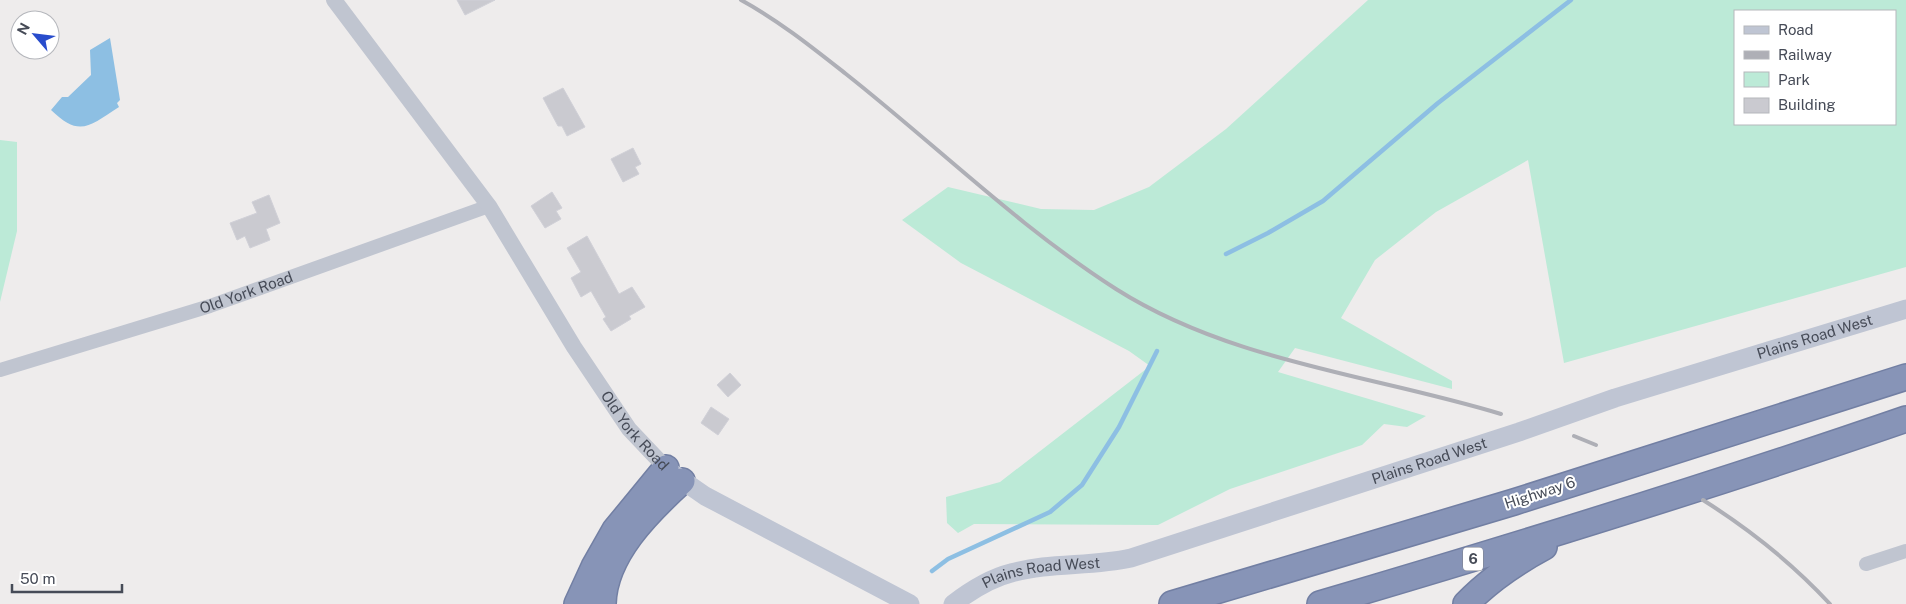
<svg xmlns="http://www.w3.org/2000/svg" width="1906" height="604" font-family="'Public Sans',sans-serif">
	<rect width="100%" height="100%" fill="#eeecec"/>
	<path fill="#bcead7" fill-rule="evenodd" d="M1368,0h538v267l-342,96 -36,-203 -92,52 -61,48 -34,58 111,63v8l-157,-41 -17,24 148,44 -19,11 -23,-3 -22,21 -132,44 -72,36 -184,-1 -16,9 -11,-10 -1,-26 54,-15 150,-116 -21,-15 -168,-88 -59,-43 46,-33 93,22 53,1 55,-23 77,-58zM1735,11h160v113h-160z
		M0,140l17,2v89l-17,71z"/>
	<path fill="#8dbfe3" d="M110,38l10,62 -3,3 2,4c-30,19 -39,31 -68,3l11,-13h6l23,-22 -1,-25z"/>
	<g fill="none" stroke-linecap="round" stroke-linejoin="round">
		<path stroke="#8dbfe3" stroke-width="4.5" d="M1226,254l42,-21 55,-32 115,-98 133,-103
			M932,571l16,-12 102,-47 32,-27 37,-58 38,-76"/>
	</g>
	<path fill="#cacad0" stroke="#d0d0d7" d="M457,0h38l-30,15z
		M563,88l22,39 -18,9 -5,-10h-4l-15,-28z
		M633,148l8,16 -6,3 4,7 -16,8 -12,-23z
		M552,192l10,16 -6,3 5,8 -16,9 -14,-22z
		M269,195l11,28 -14,6 4,11 -20,8 -5,-12 -8,4 -7,-17 27,-10 -5,-11z
		M587,236l32,58 13,-7 13,20 -16,9 2,3 -20,12 -8,-12 3,-2 -15,-26 -10,6 -10,-19 10,-6 -14,-24z
		M730,373l11,12 -13,12 -11,-12z
		M711,407l18,12 -11,16 -17,-12z"/>
	<g fill="none" stroke-linecap="round" stroke-linejoin="round">
		<g stroke="#727fa3" stroke-width="28">
			<path id="motorway" d="M577,604l17,-37 21,-37 51,-62
				M603,604c1,-49 45,-92 79,-123
				M1172,604l342,-102 392,-125
				M1320,604c197,-58 392,-118 586,-185
				M1466,604c22,-23 50,-42 78,-57"/>
		</g>
		<g stroke="#c0c5d0" stroke-width="14">
			<path id="s1" d="M0,370l210,-64 279,-100"/>
			<path d="M1866,564l40,-13"/>
		</g>
		<path stroke="#c0c5d0" stroke-width="16" id="s2" d="M334,0l155,206 85,141 55,82 37,39"/>
		<g stroke="#bfc5d3" stroke-width="19">
			<path d="M672,473l33,23 205,108"/>
			<path id="s3" d="M953,604c17,-13 38,-26 58,-31 39,-11 80,-6 120,-15l388,-126 96,-34 291,-89"/>
		</g>
		<use href="#motorway" stroke="#8794b7" stroke-width="25"/>
		<path stroke="#aeafb6" stroke-width="4" d="M741,0c37,20 72,48 105,74 90,71 173,153 270,215 115,73 257,86 385,125
			M1574,436l22,9
			M1703,500c46,29 90,64 127,104"/>
	</g>
	<g text-anchor="middle" stroke-width="4" stroke-linejoin="round" paint-order="stroke">
		<rect fill="#fff" stroke="#7e8189" stroke-width="1" x="1463" y="547.5" width="20" height="23" rx="4"/>
		<g font-size="14" font-weight="bold" fill="#464b57">
			<text x="1473" y="564">6</text>
		</g>
		<g font-size="15" fill="#464b57" stroke="#fff">
			<text dy="5" stroke="none"><textPath href="#s1" startOffset="258">Old York Road</textPath></text>
			<text dy="5" stroke="none"><textPath href="#s3" startOffset="906">Plains Road West</textPath></text>
			<text dy="5" stroke="none"><textPath href="#s2" startOffset="526">Old York Road</textPath></text>
			<text dy="5" stroke="none"><textPath href="#s3" startOffset="501">Plains Road West</textPath></text>
			<text transform="translate(1540 493) rotate(-18)" y="5">Highway 6</text>
			<text dy="5" stroke="none"><textPath href="#s3" startOffset="96">Plains Road West</textPath></text>
		</g>
	</g>
	<rect x="1734" y="10" width="162" height="115" fill="#ffffff" stroke="#b5b7bc"/>
	<rect x="1744" y="26" width="25" height="8" fill="#bfc5d3" stroke="#b5b7bc"/>
	<text x="1778" y="35" font-size="15" fill="#464b57">Road</text>
	<rect x="1744" y="51" width="25" height="8" fill="#aeafb6" stroke="#b5b7bc"/>
	<text x="1778" y="60" font-size="15" fill="#464b57">Railway</text>
	<rect x="1744" y="72" width="25" height="15" fill="#bcead7" stroke="#b5b7bc"/>
	<text x="1778" y="85" font-size="15" fill="#464b57">Park</text>
	<rect x="1744" y="98" width="25" height="15" fill="#cacad0" stroke="#b5b7bc"/>
	<text x="1778" y="110" font-size="15" fill="#464b57">Building</text>
	<g transform="translate(35 35) rotate(298)"><circle r="24" fill="#ffffff" stroke="#b5b7bc"/>
	<path d="M0-4L9 19L0 12L-9 19Z" fill="#284ccc"/>
	<text y="-8" font-size="14" font-weight="bold" text-anchor="middle" fill="#464b57">N</text>
	</g>
	<path d="M12 584v8h110v-8" fill="none" stroke="#464b57" stroke-width="2.5"/>
	<text x="20" y="584" font-size="15" fill="#464b57" stroke="#ffffff" stroke-width="4" paint-order="stroke">50 m</text>
</svg>
